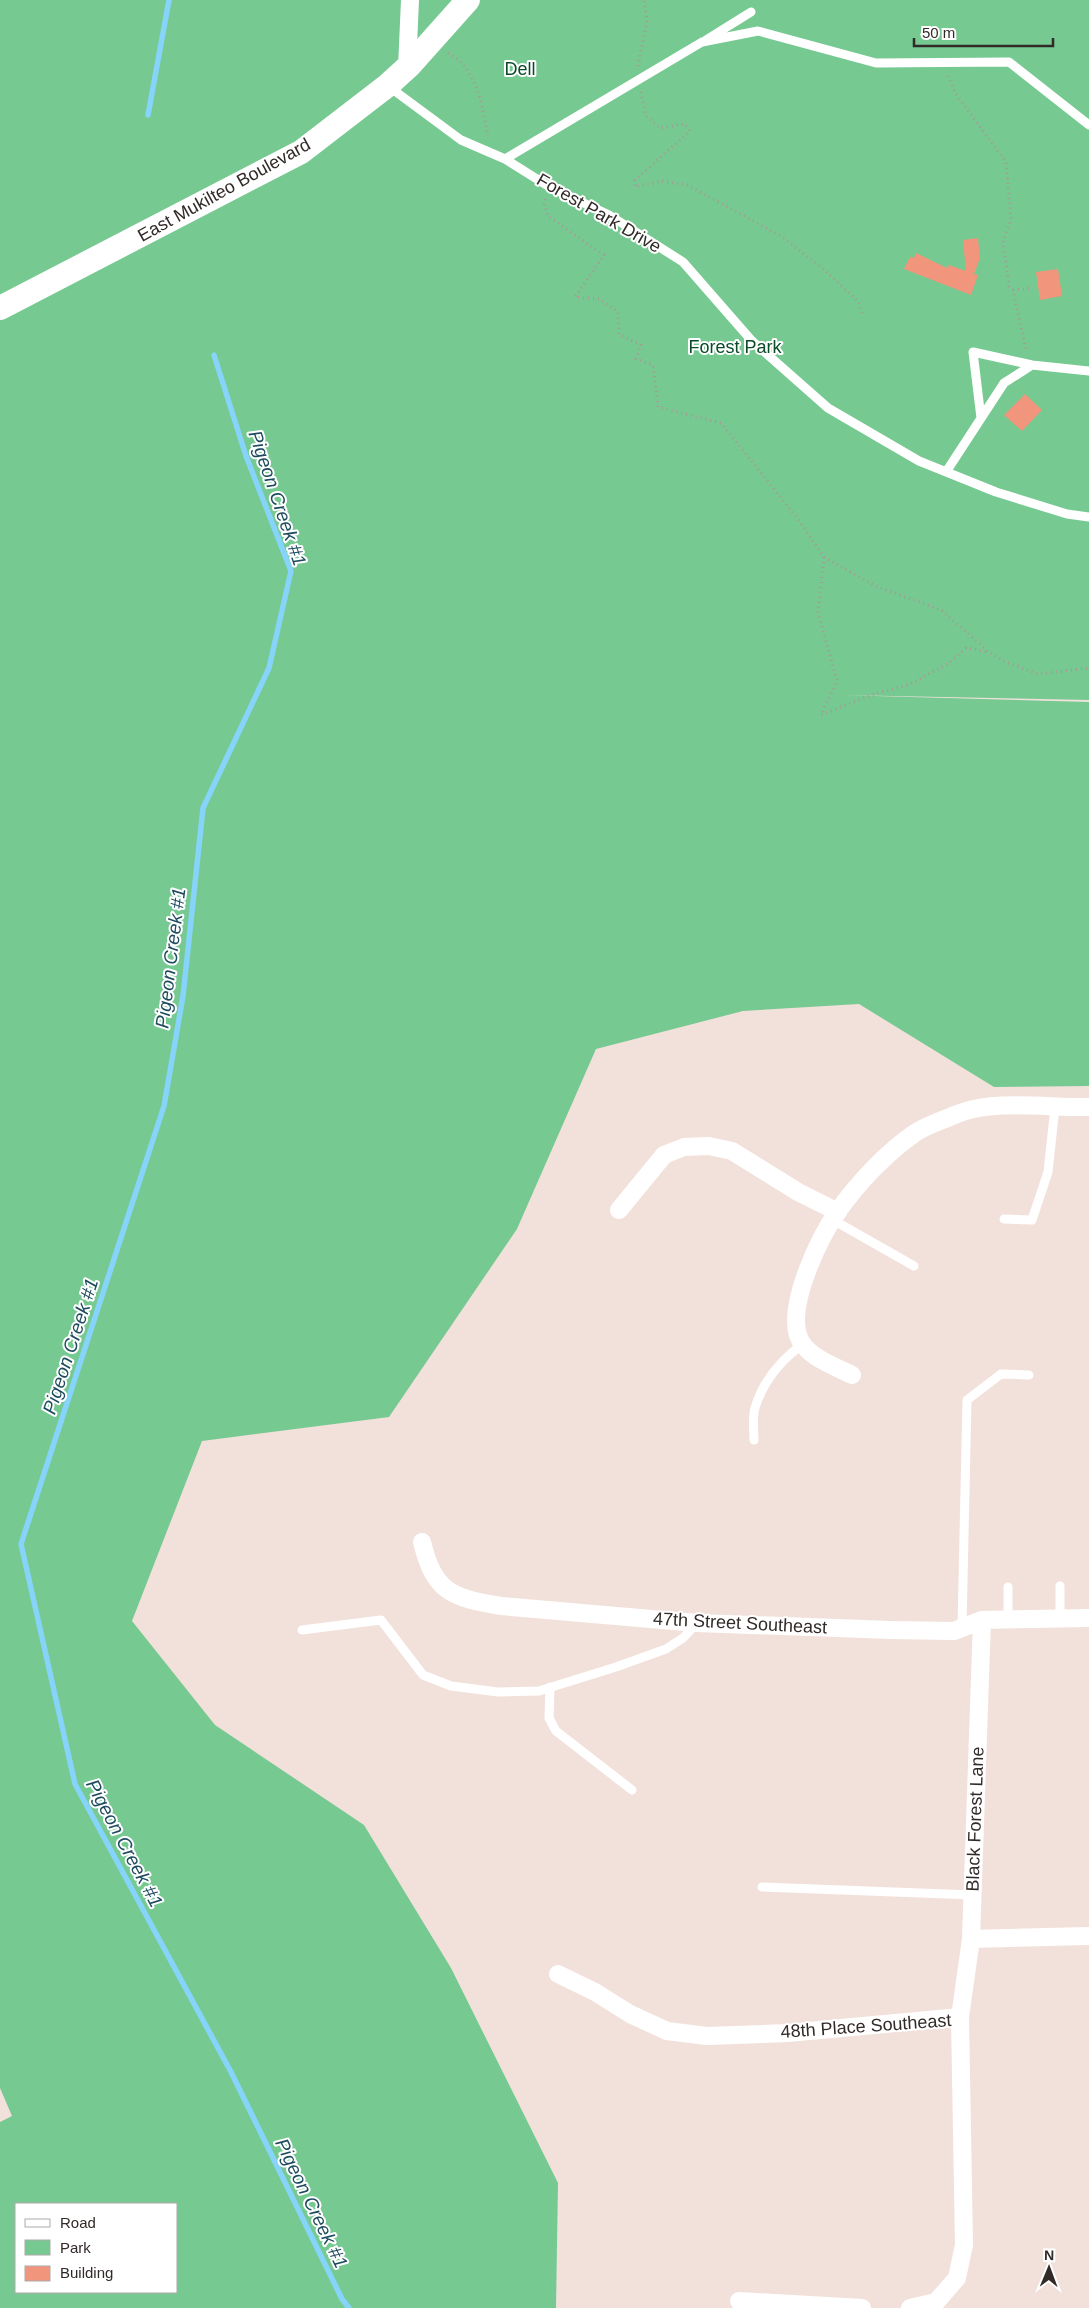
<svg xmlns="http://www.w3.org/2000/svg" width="1089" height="2308" font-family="Helvetica,sans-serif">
	<rect width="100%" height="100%" fill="#f2e1da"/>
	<path fill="#76c991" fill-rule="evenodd" d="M0,0h1089v700l-249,-5 249,7v384l-95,1 -135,-83 -116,7 -147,38 -79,180 -128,188 -187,24 -70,180 83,104 149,100 87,143 107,215 -2,125h-556v-186l12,-6 -12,-28zM16,2204h160v88h-160z"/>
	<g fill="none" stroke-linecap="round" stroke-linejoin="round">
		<path stroke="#86d4f9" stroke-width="5.5" d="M148,115l21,-115
			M214,355l32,101 45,115 -22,97 -66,140 -20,188 -19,110 -143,438 54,240 156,288 111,227 7,9"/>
	</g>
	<path fill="#f1967d" d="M978,238l2,20 -6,16 4,1 -7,20 -67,-26 6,-12 4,1 2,-5 31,15 2,-3 17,6 -3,-31z
		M1058,269l4,27 -22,4 -4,-28z
		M1025,394l17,16 -20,21 -18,-16z"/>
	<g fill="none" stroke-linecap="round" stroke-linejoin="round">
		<path stroke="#a79a95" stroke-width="3" stroke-dasharray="1 4" stroke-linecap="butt" d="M448,53c30,16 34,53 40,83
			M638,66l9,-45 -3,-21
			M948,76l8,18 50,68 5,58 -8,21 6,45 4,4 13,60
			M641,92l5,24 14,12 24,-4 6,7 -55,49v7l27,-6 25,4 94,51 40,31 37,34 5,14
			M545,199l-1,6 5,12 55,38 -29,42 25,2 18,13 1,22 22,11 -5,14 17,6 5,42 63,16 76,95 27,39 51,29 66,24 48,42 14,9 35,13 51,-6
			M1013,290l16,-2
			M824,557l-6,55 19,69 -16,34 50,-20 40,-11 38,-21 17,-15 22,4"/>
		<path stroke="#fff" stroke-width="9" d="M706,40l45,-28
			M388,86l73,54 44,19 43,27 61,29 74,47 69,79 76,67 91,53 77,31 71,22 22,3
			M505,159l197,-117 56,-11 118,32 133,-1 80,63
			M981,418l-8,-66 59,13 57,6
			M946,472l58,-89 28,-18
			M1004,1219l28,1 16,-48 7,-65
			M833,1220l81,46
			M754,1440c0,-10 -2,-22 1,-32 8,-27 26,-48 48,-64
			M1060,1586v32
			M1008,1587v32
			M962,1626l5,-226 34,-26 28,1
			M302,1630l79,-10 42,55 28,11 47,6 41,-1 77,-24 50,-18 17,-11 14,-15
			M550,1687l-1,31 7,13 76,59
			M762,1887l211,8"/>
		<path stroke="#fff" stroke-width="18" d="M407,68l3,-68
			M619,1210l45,-55 20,-8 25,-1 23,5 66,41 40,20
			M852,1375c-18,-9 -48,-19 -54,-40 -10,-32 21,-97 40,-124 20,-28 48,-58 77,-78 12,-8 29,-13 42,-19 38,-15 91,-6 132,-7
			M422,1542c12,50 30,56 79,64l196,17 194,7 63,1 28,-11 107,-2
			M971,1939l118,-3
			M558,1974l37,18 35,22 37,17 40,5 81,-3 172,-16
			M739,2301l123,7
			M910,2308l26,-6 21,-24 7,-33 -4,-228 11,-78 11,-319"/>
		<path stroke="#fff" stroke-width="24" d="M0,308l301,-156 87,-67 22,-20 58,-65"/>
	</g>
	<g text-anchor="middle" stroke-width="4" stroke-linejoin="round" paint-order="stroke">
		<g font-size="18" fill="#0a4b27" stroke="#fff">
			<text x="520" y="75">Dell</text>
			<text x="735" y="353">Forest Park</text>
		</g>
		<g font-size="18" fill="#312a28" stroke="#fff">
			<text transform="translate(224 190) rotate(-29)" y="6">East Mukilteo Boulevard</text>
			<text transform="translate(599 213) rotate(30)" y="6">Forest Park Drive</text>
			<text transform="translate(740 1623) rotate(3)" y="6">47th Street Southeast</text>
			<text transform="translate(975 1819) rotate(-88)" y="6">Black Forest Lane</text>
			<text transform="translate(866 2026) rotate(-4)" y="6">48th Place Southeast</text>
		</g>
		<g font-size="19" font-style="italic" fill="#1e4b5e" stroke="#fff">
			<text transform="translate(278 498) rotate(71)" y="7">Pigeon Creek #1</text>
			<text transform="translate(170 958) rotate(-83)" y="7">Pigeon Creek #1</text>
			<text transform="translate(70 1346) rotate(-72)" y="7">Pigeon Creek #1</text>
			<text transform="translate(125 1843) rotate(62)" y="7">Pigeon Creek #1</text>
			<text transform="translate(312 2203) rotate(64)" y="7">Pigeon Creek #1</text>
		</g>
	</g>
	<rect x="15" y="2203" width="162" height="90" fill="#ffffff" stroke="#adaaa9"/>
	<rect x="25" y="2219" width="25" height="8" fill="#ffffff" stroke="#adaaa9"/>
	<text x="60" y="2228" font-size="15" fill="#312a28">Road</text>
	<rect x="25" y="2240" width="25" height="15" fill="#76c991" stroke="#adaaa9"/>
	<text x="60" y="2253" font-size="15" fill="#312a28">Park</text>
	<rect x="25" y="2266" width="25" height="15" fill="#f1967d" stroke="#adaaa9"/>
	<text x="60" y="2278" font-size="15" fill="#312a28">Building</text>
	<g transform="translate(1049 2268) rotate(1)" stroke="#ffffff" stroke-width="4" paint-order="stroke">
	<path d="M0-4L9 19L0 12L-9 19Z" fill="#312a28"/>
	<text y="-8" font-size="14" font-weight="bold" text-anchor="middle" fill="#312a28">N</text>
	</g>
	<path d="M914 38v8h139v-8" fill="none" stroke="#312a28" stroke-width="2.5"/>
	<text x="922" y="38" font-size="15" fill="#312a28" stroke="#ffffff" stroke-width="4" paint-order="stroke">50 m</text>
</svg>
